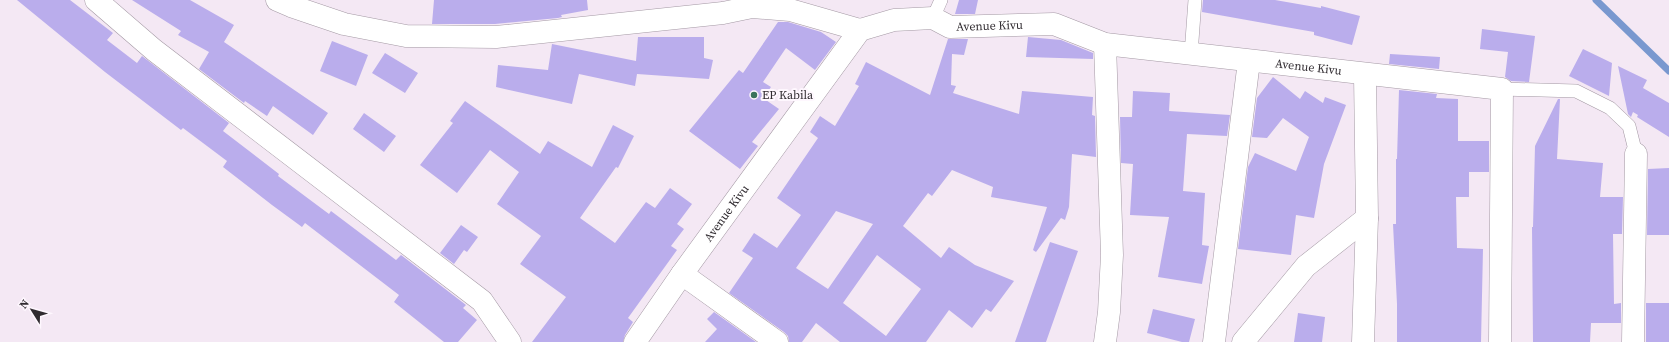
<svg xmlns="http://www.w3.org/2000/svg" width="1669" height="342" font-family="'Source Serif 4',serif">
	<rect width="100%" height="100%" fill="#f4e8f4"/>
	<g fill="none" stroke-linecap="round" stroke-linejoin="round">
		<path stroke="#7998cf" stroke-width="7" d="M1596,0l73,71"/>
	</g>
	<path fill="#baadec" fill-rule="evenodd" d="M17,0h53l43,33 -6,7 30,23 5,-7 87,67 -6,8 56,43 -1,2 51,38 2,-3 65,49 5,-5 65,50 -3,3 14,12 -19,22h-14l-50,-40 5,-7 -94,-72 -3,4 -30,-22 -49,-38 4,-6 -44,-33 -2,2 -76,-58z
		M132,0h58l44,25 -10,17 104,71 -15,22 -40,-29 -6,10 -22,-15 -1,2 -45,-34 10,-17 -31,-17 3,-4z
		M434,0h153l1,10 -27,5 1,2 -4,1 -63,6h-63z
		M959,0h19l-3,14h-20z
		M1203,0h72l46,8v-2l39,10 -8,29 -38,-10v-3l-112,-20z
		M778,22h10l33,10 15,10 -21,28 -29,-22 -23,34 8,5 -8,11 16,11 -27,33 6,4 -18,23 -51,-38 50,-61 4,3z
		M1482,29l53,7 -6,46 -18,-1 -6,-4 3,-25 -28,-3z
		M638,37h66v21l9,2 -4,19 -72,-5 -2,12 -56,-12 -7,30 -76,-17 2,-22 50,5 4,-26 84,17z
		M1028,37l33,3 32,13v6l-67,-2z
		M948,39h20l-4,16 -12,-1 -1,31 5,1 -3,7 66,21 3,-23 71,6 -1,18 3,1 1,41 -24,-3 -3,53 -4,13 -4,-2 -25,34 -3,-2 14,-43 -56,-10 2,-10 -41,-17 -20,26 -4,-3 -25,33 38,32 8,-11 26,18 39,16 -23,31 -5,-3 -14,19 -23,-18 -23,32h-86l-24,-19 -14,19h-13l-1,-6 -4,-4 -55,-39 24,-35 -11,-7 12,-18 23,15 24,-33 -24,-17 41,-60 -8,-6 10,-16 15,10 24,-40 -4,-2 11,-22 64,33zM836,211l37,13 -45,65 -32,-21zM877,255l44,34 -35,47 -43,-33z
		M332,41l36,14 -12,31 -36,-15z
		M1583,49l29,14 -3,33 -40,-20z
		M385,53l33,20 -13,20 -33,-20z
		M1390,54l50,3 -1,12 -50,-5z
		M1618,66l29,14 -4,8 26,15v34l-32,-20 1,-2 -5,-3 -2,5 -3,-3z
		M1273,77l27,22 5,-8 18,12 2,-6 21,8 -22,59 -10,54 -18,-3 -5,40 -53,-6 10,-82 7,-14 41,18 13,-34 -26,-19 -16,20 -15,-1 5,-39z
		M1399,90l38,4 -1,4 22,1v42h31v31h-20v25h-13l1,51 26,1 -2,93h-84v-38l-4,-80h3v-65h1z
		M1133,91l37,2 -1,18 61,4 -3,21 -40,-2 -4,57 22,2 -3,52 7,1 -7,38 -44,-7 11,-60 -39,-2 3,-51 -12,-1 -1,-46h12z
		M1558,99h2l-3,60 46,4 -3,34h23l-1,37h-9l1,70 7,-1v20h-30l-1,19h-57l-1,-115h1l2,-81z
		M465,101l75,53 8,-13 44,26 21,-42 21,11 -16,32 -2,-1 -36,51 35,25 31,-41 9,6 15,-20 22,16 -15,20 7,5 -13,17 6,4 -49,68 5,4 -8,13 -2,7h-91l34,-45 -46,-33 21,-28 -44,-32 22,-32 -29,-22 -33,43 -37,-28 33,-42 -3,-2z
		M364,113l32,23 -12,16 -31,-23z
		M1669,168v67h-22l1,-66z
		M461,225l17,12 -11,15 -3,-2 -10,14 -14,-11z
		M1050,242l28,9 -32,91h-31z
		M1646,303h23v39h-23z
		M1153,309l42,10 -6,23h-7l-35,-9z
		M714,312l42,30h-51l12,-13 -10,-10z
		M1298,313l27,4 -3,25h-28z"/>
	<g fill="none" stroke-linecap="round" stroke-linejoin="round">
		<g stroke="#a499a4" stroke-width="14">
			<path id="service" d="M933,18l8,-18
				M1191,54l4,-54
				M1502,89l74,2 34,17 19,18 7,28"/>
		</g>
		<g stroke="#a499a4" stroke-width="23">
			<g id="minor">
				<path d="M96,0l58,50 328,251 28,41"/>
				<path d="M277,0l14,6 53,18 62,12 90,1 227,-24 29,-6 38,3 70,20"/>
				<path d="M682,274l95,68"/>
				<path id="s1" d="M635,342l47,-68 178,-244 34,-10 39,-2 17,9 104,-3 51,20 397,45 -2,253"/>
				<path d="M1105,342l4,-30 3,-57 -7,-211"/>
				<path d="M1214,342l35,-281"/>
				<path d="M1243,342l63,-76 61,-48 -2,-143"/>
				<path d="M1363,342l4,-124"/>
				<path d="M1633,342l3,-188"/>
			</g>
		</g>
		<use href="#service" stroke="#fff" stroke-width="13"/>
		<use href="#minor" stroke="#fff" stroke-width="22"/>
	</g>
	<circle fill="#3a735c" stroke="#fef7fe" stroke-width="1.5" cx="754" cy="95" r="4"/>
	<g text-anchor="middle" stroke-width="4" stroke-linejoin="round" paint-order="stroke">
		<g font-size="12" fill="#302b30" stroke="#fef7fe">
			<text dy="4" stroke="none"><textPath href="#s1" startOffset="518">Avenue Kivu</textPath></text>
			<text dy="4" stroke="none"><textPath href="#s1" startOffset="842">Avenue Kivu</textPath></text>
			<text dy="4" stroke="none"><textPath href="#s1" startOffset="158">Avenue Kivu</textPath></text>
		</g>
		<g font-size="12" fill="#302b30" stroke="#fef7fe" text-anchor="start">
			<text x="762" y="99">EP Kabila</text>
		</g>
	</g>
	<g transform="translate(32 310) rotate(307)" stroke="#fef7fe" stroke-width="3" paint-order="stroke">
	<path d="M0-3L7 15L0 10L-7 15Z" fill="#302b30"/>
	<text y="-6" font-size="11" font-weight="bold" text-anchor="middle" fill="#302b30">N</text>
	</g>
</svg>
